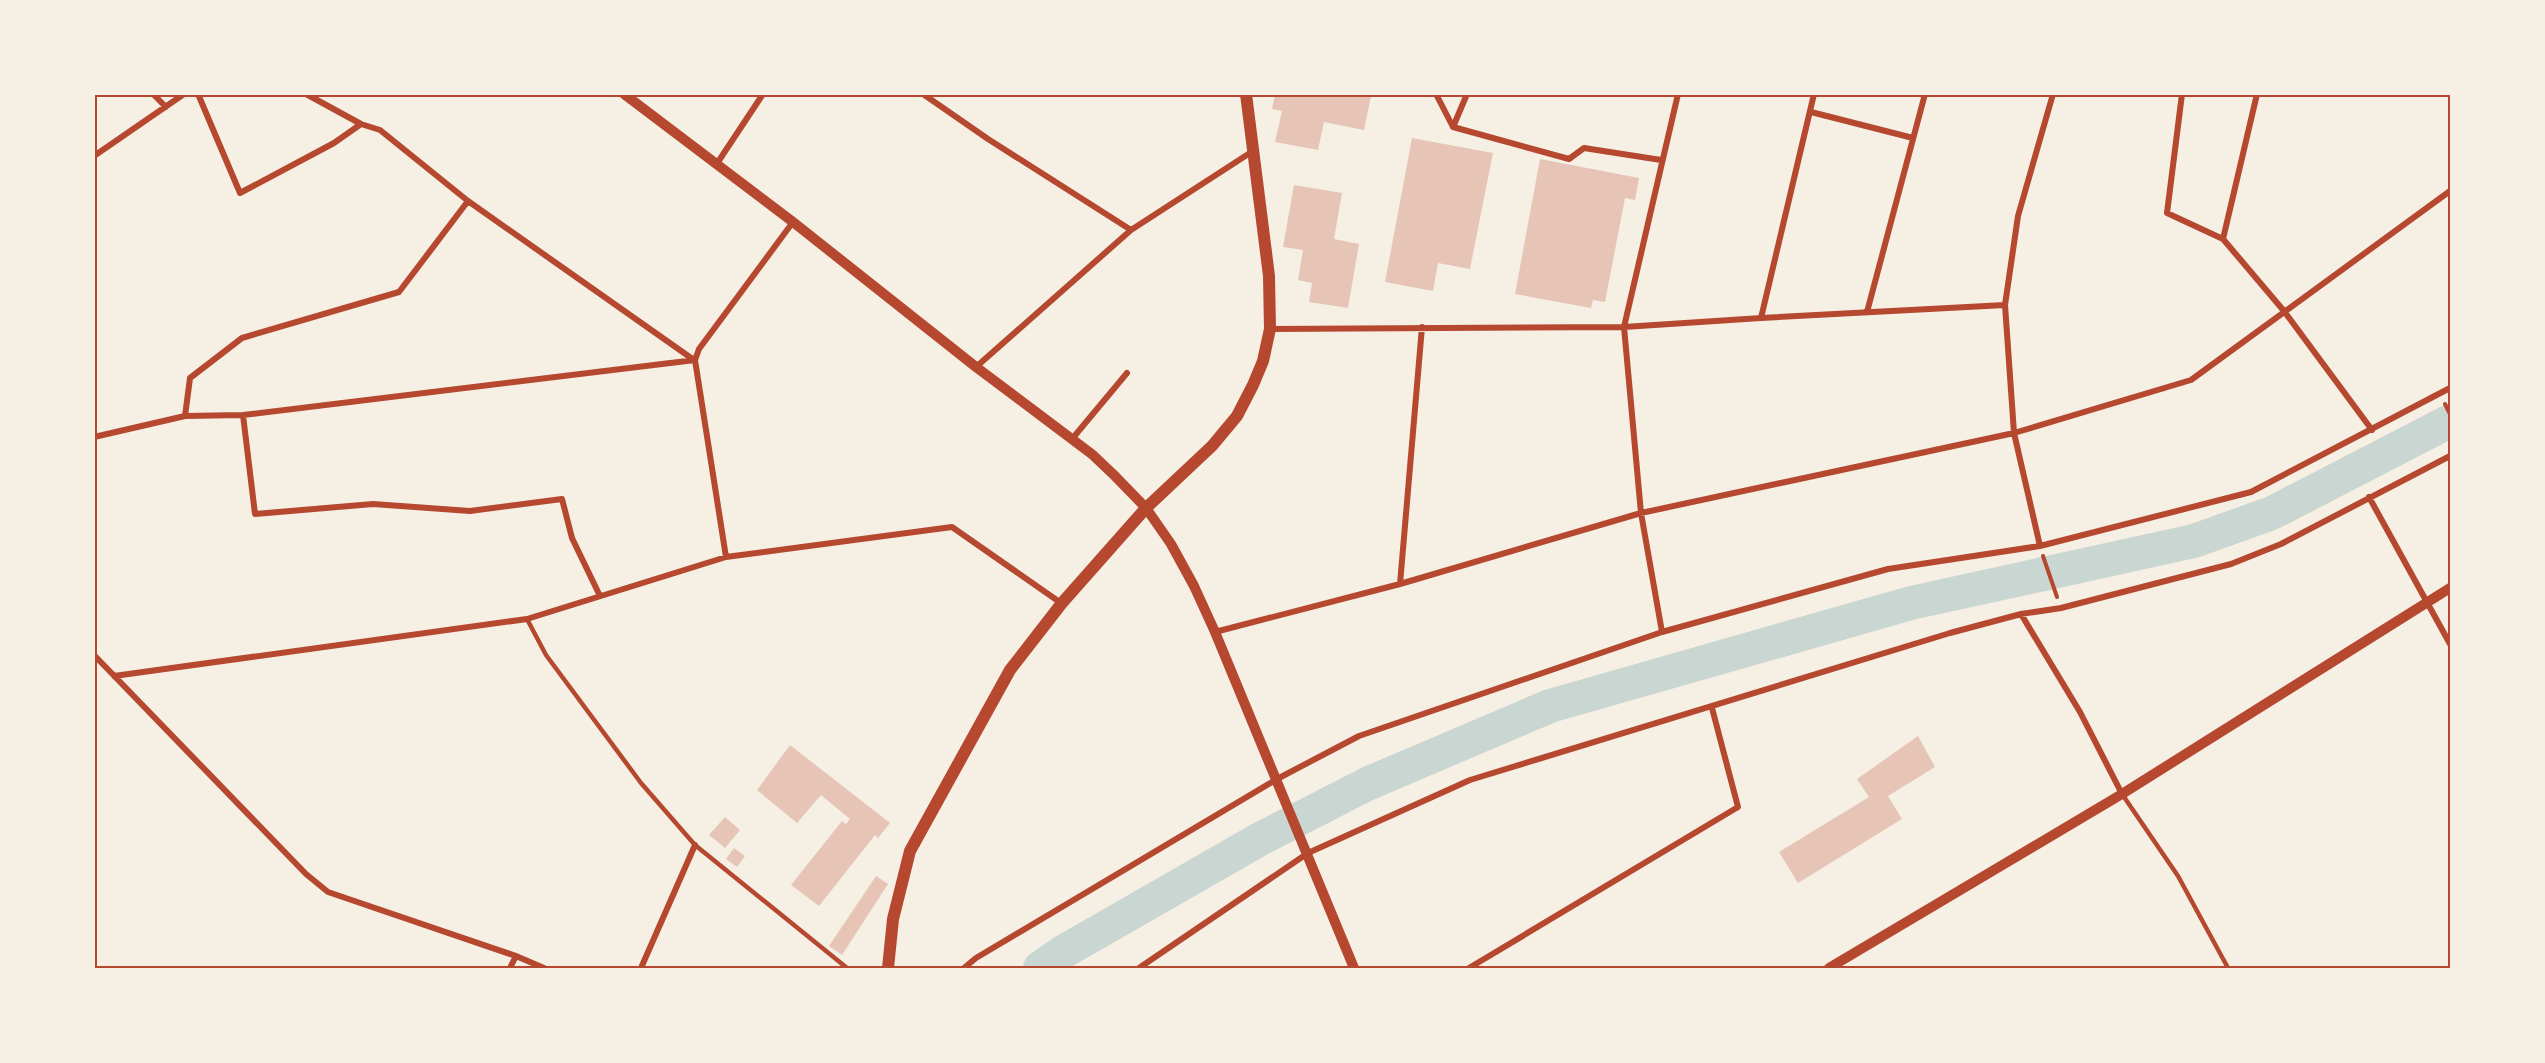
<svg xmlns="http://www.w3.org/2000/svg" width="2545" height="1063" font-family="Signika,sans-serif">
	<rect width="100%" height="100%" fill="#f6efe4"/>
	<g fill="none" stroke-linecap="round" stroke-linejoin="round">
		<path stroke="#c9d6d2" stroke-width="34" d="M1040,968l23,-16 197,-113 107,-55 183,-78 361,-103 283,-62 78,-28 178,-92"/>
	</g>
	<path fill="#e6c5b7" d="M1275,94h88l8,2 -7,34 -40,-8 -6,28 -43,-8 7,-31 -10,-2z
		M1412,138l81,15 -23,116 -32,-6 -5,28 -48,-9z
		M1540,159l99,19 -4,22 -10,-2 -20,104 -12,-2 -2,8 -76,-14z
		M1294,185l48,8 -8,46 25,5 -11,64 -39,-6 3,-19 -14,-3 5,-30 -20,-3z
		M1918,736l17,31 -47,29 14,23 -104,64 -19,-31 90,-55 -12,-18z
		M790,745l100,78 -12,15 -3,-3 -56,71 -28,-21 51,-64 4,3 4,-5 -29,-24 -24,28 -40,-33z
		M725,817l15,13 -15,18 -16,-13z
		M734,848l11,8 -8,11 -11,-8z
		M876,876l12,8 -46,71 -13,-9z"/>
	<g fill="none" stroke-linecap="round" stroke-linejoin="round">
		<path stroke="#b5482f" stroke-width="4" d="M2445,404l5,10
			M2043,556l14,41"/>
		<path stroke="#b5482f" stroke-width="4.5" d="M527,619l19,36 95,128 54,62 152,123
			M2122,794l56,82 50,92"/>
		<path stroke="#b5482f" stroke-width="6" d="M153,94l13,13
			M198,94l42,99 94,-50 27,-19
			M306,94l55,30 19,6 88,71 226,159
			M923,94l65,45 143,91
			M1436,94l17,33 116,32 15,-11 77,12
			M2182,94l-15,119 56,26 61,72 88,119
			M1811,112l102,26
			M1453,127l14,-33
			M94,156l90,-62
			M716,165l47,-71
			M2223,239l34,-145
			M1867,312l58,-218
			M1761,318l53,-224
			M1270,329l354,-2 137,-9 244,-13
			M976,367l155,-137 122,-79
			M243,415l12,99 118,-10 97,7 92,-12 10,39 28,58
			M185,416l5,-38 52,-40 157,-46 69,-91
			M94,437l91,-21 58,-1 452,-55
			M1072,439l55,-66
			M2369,497l81,147
			M2040,546l-26,-113 -9,-128 13,-89 35,-122
			M726,557l-31,-197 4,-11 94,-127
			M1400,584l22,-257
			M2021,614l59,98 42,82
			M1215,632l185,-48 241,-71 373,-80 177,-53 259,-189
			M1662,632l-21,-119 -17,-186 54,-233
			M94,655l212,219 22,18 188,64 28,12
			M114,676l413,-57 199,-62 226,-30 109,76
			M510,968l6,-12
			M641,968l54,-123
			M964,968l12,-10 301,-179 82,-43 303,-104 226,-63 152,-23 211,-54 199,-104
			M1139,968l169,-115 162,-73 480,-147 71,-19 40,-6 170,-44 50,-20 169,-88
			M1469,968l269,-161 -26,-99"/>
		<path stroke="#b5482f" stroke-width="10" d="M624,94l169,128 183,145 117,88 20,19 33,34 25,36 23,42 21,46 139,336
			M1829,968l293,-174 328,-206"/>
		<path stroke="#b5482f" stroke-width="12" d="M888,968l5,-49 17,-68 100,-181 52,-67 84,-95 66,-62 25,-30 16,-31 10,-24 7,-32 -1,-53 -23,-182"/>
	</g>
	<rect width="2545" height="1063" fill="none" stroke="#f6efe4" stroke-width="192"/>
	<rect x="96" y="96" width="2353" height="871" fill="none" stroke="#b5482f" stroke-width="2"/>
</svg>
